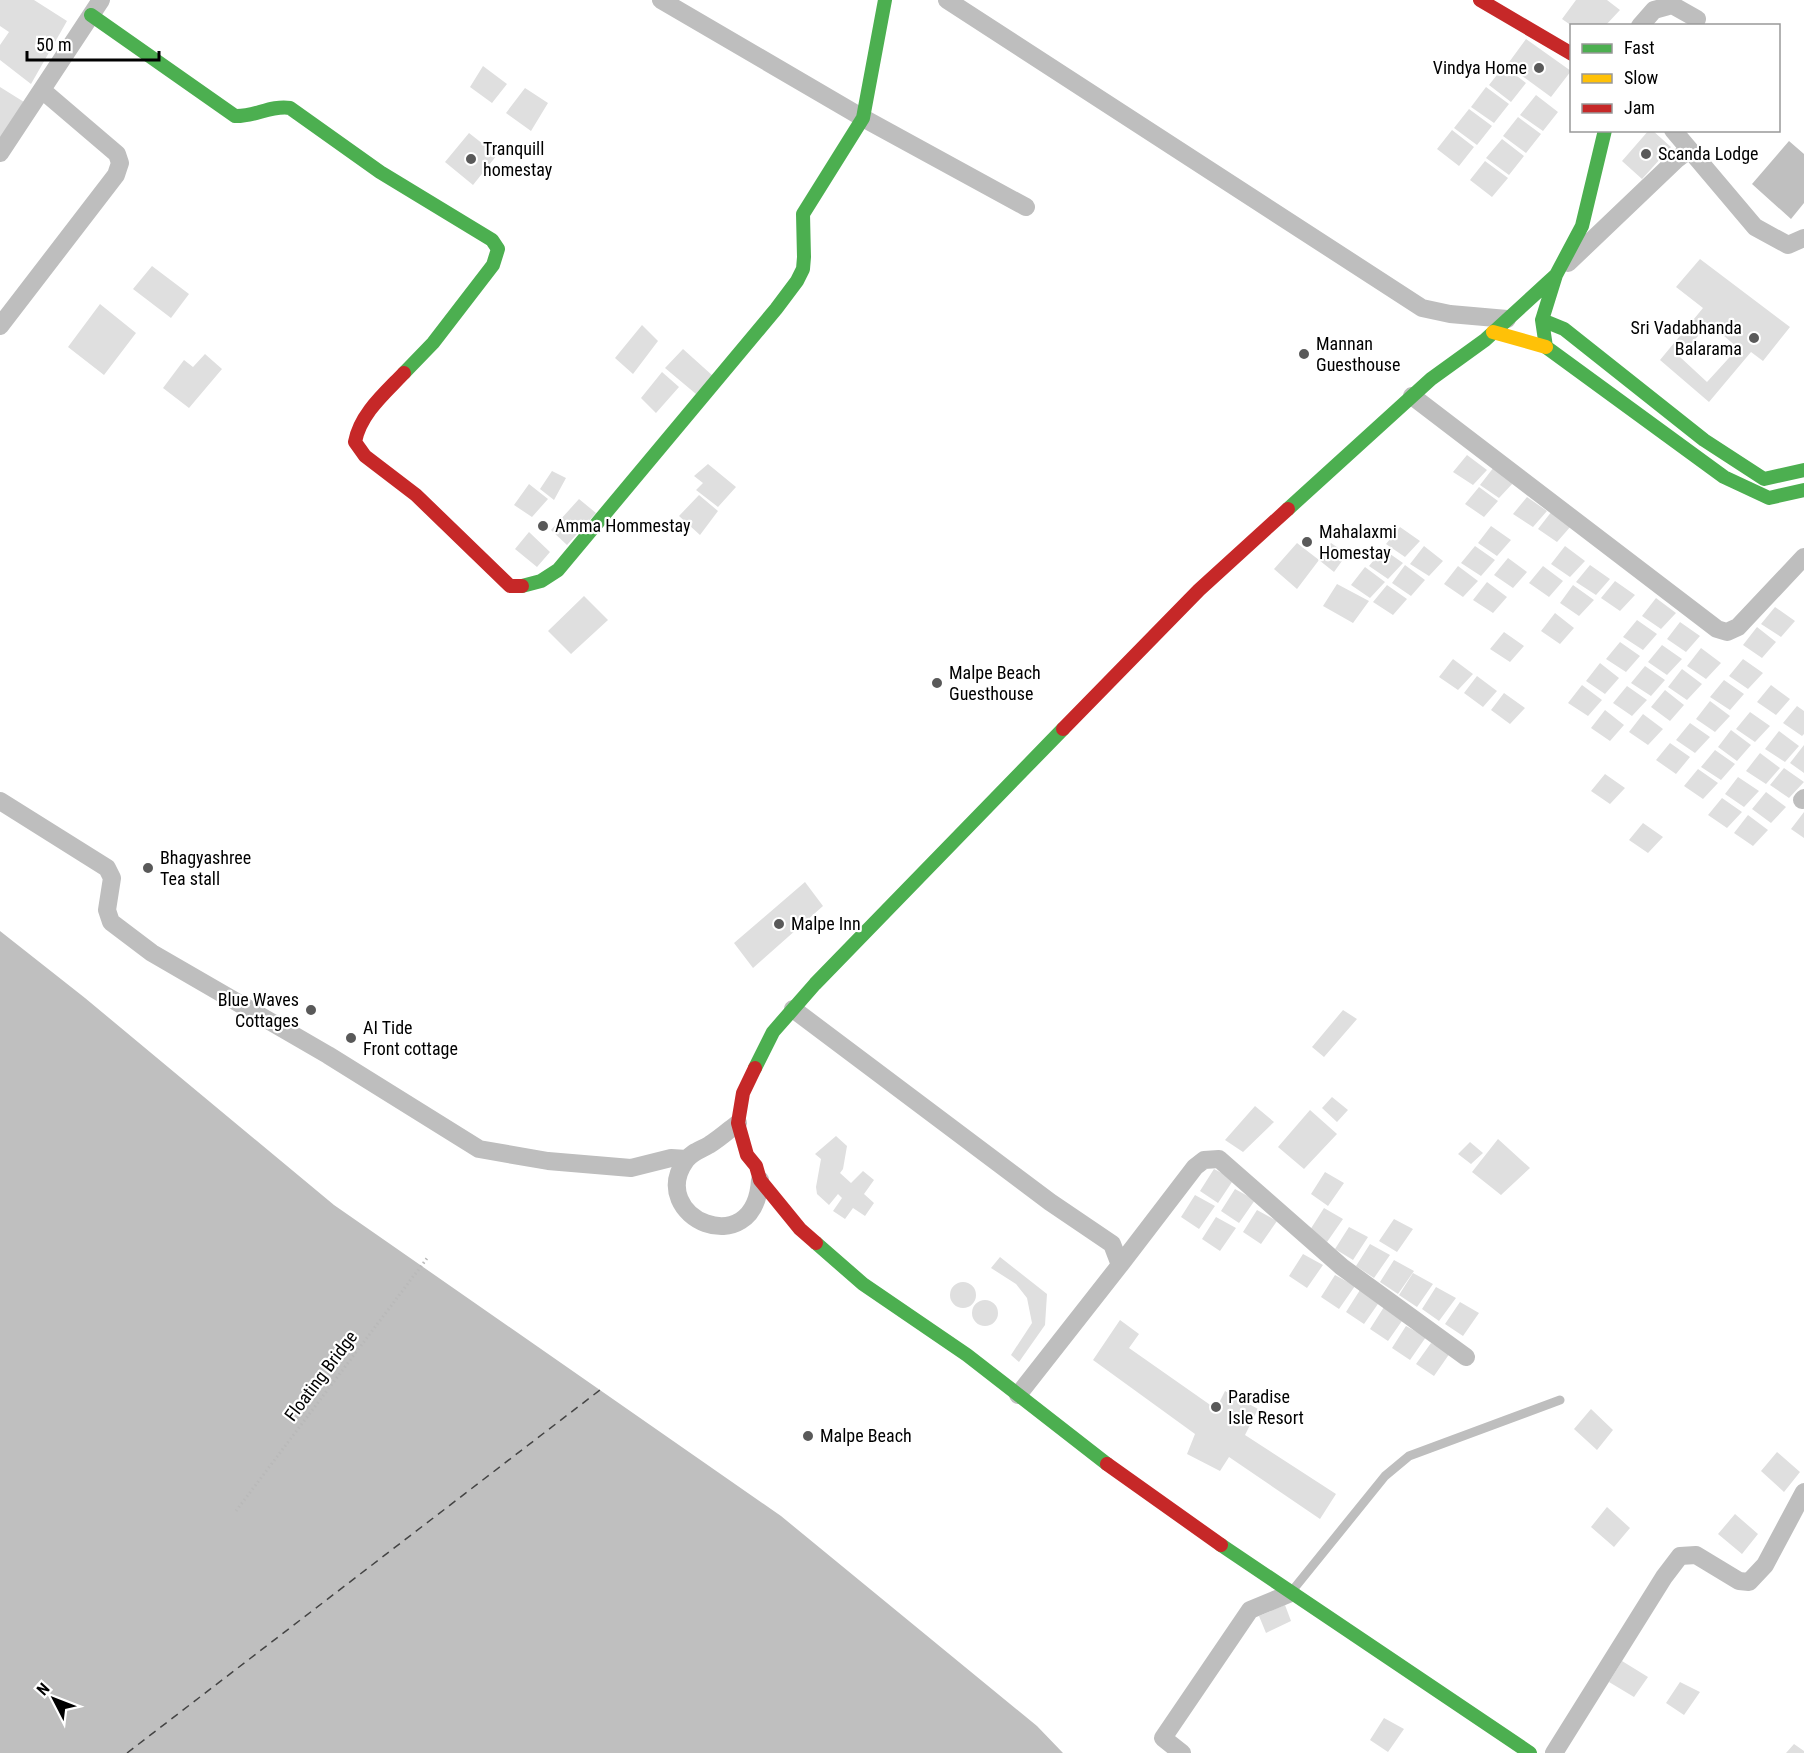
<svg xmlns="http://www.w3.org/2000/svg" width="1804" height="1753" font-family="'Roboto Condensed',sans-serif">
	<rect width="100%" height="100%" fill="#fff"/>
	<path fill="#bfbfbf" d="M1789,141l15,13v49l-13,16 -39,-35z
		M0,931l85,67 249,207 447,311 256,210 26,27h-1063z"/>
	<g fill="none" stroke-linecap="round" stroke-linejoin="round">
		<path stroke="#444" stroke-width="1.5" stroke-dasharray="8 6" stroke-linecap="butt" d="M127,1753l473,-363"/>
	</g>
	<path fill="#dfdfdf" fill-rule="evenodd" d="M0,0h34l33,21 -36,63 -31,-24v-15l9,-13 -9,-6z
		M1576,0h31l13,10 -15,16h-33l-10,-7z
		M1526,39l45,32 -20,26 -44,-32z
		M483,66l24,18 -15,19 -22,-16z
		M1504,66l22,17 -15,19 -22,-17z
		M0,87l24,15 -24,36z
		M1486,87l23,17 -15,19 -23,-16z
		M525,88l23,15 -17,28 -25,-18z
		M1536,95l22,17 -15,19 -23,-16z
		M1469,109l23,17 -15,19 -23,-17z
		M1518,117l23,17 -15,19 -23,-17z
		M1452,130l22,17 -15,19 -22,-17z
		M1649,130h3l19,17 -29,32 -20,-18z
		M469,133l28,22 -24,30 -28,-23z
		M1502,139l22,17 -15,19 -23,-17z
		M1485,161l23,17 -16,19 -22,-17z
		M1700,259l90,68 -27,34 -12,-9 -42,50 -49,-42 43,-52 -27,-21zM1709,323l29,25 -31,34 -27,-25z
		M152,266l37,28 -18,24 -38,-29z
		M100,304l36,29 -32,42 -36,-28z
		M642,325l16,16 -25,33 -18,-16z
		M683,349l30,27 -17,18 -31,-26z
		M205,354l17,15 -33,39 -26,-20 21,-28 9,7z
		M662,372l17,15 -23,26 -15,-15z
		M1467,455l20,15 -14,15 -20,-13z
		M708,464l28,23 -18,20 -22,-17 7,-7 -9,-7z
		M1494,467l20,15 -15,16 -19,-13z
		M552,471l14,7 -12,22 -14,-11z
		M529,484l19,15 -16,18 -18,-12z
		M1479,487l19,14 -14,16 -19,-13z
		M699,495l19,16 -18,24 -21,-19z
		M1527,497l20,14 -14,16 -20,-13z
		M579,499l17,14 -29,32 -16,-15z
		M1552,511l19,15 -14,16 -19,-13z
		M1491,526l20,14 -14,16 -19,-13z
		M1400,527l20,14 -15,16 -19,-13z
		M529,532l21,20 -13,15 -22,-18z
		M1297,543l22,17 -22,29 -23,-20z
		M1331,543l16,11 -13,18 -15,-12z
		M1424,546l19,15 -14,15 -19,-12z
		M1475,546l20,14 -14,16 -20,-13z
		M1565,546l20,15 -15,16 -19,-13z
		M1383,549l20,14 -15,16 -19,-13z
		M1508,558l19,14 -14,16 -19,-13z
		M1405,565l20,15 -14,16 -19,-13z
		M1590,565l20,14 -14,16 -20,-13z
		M1458,566l20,15 -15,16 -19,-13z
		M1543,566l20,15 -14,16 -20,-14z
		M1365,567l20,15 -15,16 -19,-13z
		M1615,581l20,14 -15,16 -19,-13z
		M1487,582l20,15 -14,16 -20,-13z
		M1337,584l32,17 -16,22 -30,-17z
		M1387,585l20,14 -14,16 -20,-13z
		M1573,585l21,15 -15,16 -19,-13z
		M584,596l24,24 -37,34 -23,-23z
		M1656,598l20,15 -15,16 -19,-13z
		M1775,607l20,14 -14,16 -20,-13z
		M1555,613l19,15 -14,16 -19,-13z
		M1637,620l20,14 -14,16 -20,-13z
		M1680,622l20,14 -14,16 -19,-13z
		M1757,627l19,15 -14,16 -19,-13z
		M1504,632l20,14 -14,16 -20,-13z
		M1620,642l20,14 -14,16 -20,-13z
		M1662,645l20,14 -15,16 -19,-13z
		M1701,648l20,15 -15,16 -19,-13z
		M1453,659l20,15 -15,16 -19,-13z
		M1743,659l20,14 -15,16 -19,-13z
		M1600,663l19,15 -14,16 -19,-13z
		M1645,666l20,14 -14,16 -20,-13z
		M1682,669l20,15 -15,16 -19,-13z
		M1477,676l20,15 -14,16 -19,-14z
		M1724,680l20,14 -14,16 -20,-13z
		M1582,685l20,15 -14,16 -20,-13z
		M1771,685l19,14 -14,16 -19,-13z
		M1627,686l20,14 -15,16 -19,-13z
		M1665,690l19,15 -14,16 -19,-14z
		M1504,693l21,15 -15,16 -19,-14z
		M1710,701l20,15 -15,16 -19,-13z
		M1797,706l7,5v23l-2,2 -19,-13z
		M1605,710l19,15 -14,16 -19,-13z
		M1750,712l20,14 -15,16 -19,-13z
		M1643,714l20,15 -15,16 -19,-13z
		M1690,723l20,14 -15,16 -19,-13z
		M1731,730l20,15 -14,16 -19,-14z
		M1779,731l20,15 -14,16 -20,-13z
		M1670,743l20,14 -14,17 -20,-14z
		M1804,745v28l-14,-10z
		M1715,750l20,14 -14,16 -20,-13z
		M1760,753l20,15 -14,16 -20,-13z
		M1784,768l20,14 -15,16 -19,-13z
		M1698,769l20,14 -15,16 -19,-13z
		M1605,774l20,14 -15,16 -19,-13z
		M1738,777l21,14 -15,16 -19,-13z
		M1766,792l20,15 -15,16 -19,-14z
		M1722,798l20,14 -15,16 -19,-13z
		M1804,812v26l-13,-9z
		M1748,815l20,15 -15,16 -19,-13z
		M1643,823l20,14 -15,16 -19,-13z
		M805,882l18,24 -70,62 -19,-25z
		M1343,1010l14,9 -33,38 -12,-10z
		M1332,1097l16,13 -11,12 -15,-14z
		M1255,1106l19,16 -31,30 -18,-12z
		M1310,1110l27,24 -33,35 -26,-22z
		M836,1136l11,10 -4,23 -3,4 11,10 12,-12 11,9 -10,14 10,9 -9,13 -12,-8 -8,11 -12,-8 9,-13 -4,-4 -9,11 -12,-11 -1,-7 5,-28 -6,-5z
		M1498,1139l32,29 -29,27 -29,-23z
		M1470,1142l13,11 -12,11 -13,-10z
		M1214,1169l20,10 -16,24 -18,-12z
		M1325,1172l19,11 -16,23 -17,-12z
		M1235,1189l20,11 -16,23 -18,-12z
		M1195,1195l20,11 -16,23 -18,-12z
		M1324,1208l19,11 -16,23 -17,-12z
		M1257,1210l20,11 -16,23 -18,-12z
		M1216,1217l20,11 -16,23 -18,-12z
		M1394,1219l19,10 -16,23 -18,-11z
		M1349,1227l19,10 -15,23 -18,-11z
		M1370,1244l20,11 -16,23 -18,-12z
		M1303,1254l20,11 -16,23 -18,-12z
		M1000,1257l47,37 -2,31 -26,37 -8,-7 21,-32 -5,-25 -11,-14 -25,-16z
		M1394,1260l20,11 -16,23 -18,-12z
		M1413,1273l20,11 -16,23 -18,-12z
		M1335,1275l20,11 -16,23 -18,-12z
		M950 1295a13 13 0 1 1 26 0a13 13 0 1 1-26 0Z
		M1436,1287l20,11 -17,23 -17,-12z
		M1360,1290l20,11 -16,23 -18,-12z
		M972 1313a13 13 0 1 1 26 0a13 13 0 1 1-26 0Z
		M1460,1302l19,11 -16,23 -18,-12z
		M1384,1307l20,11 -16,23 -18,-12z
		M1120,1320l19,14 -10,14 87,61 9,-18 33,18 -13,26 91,59 -16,25 -91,-62 -9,14 -33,-17 8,-20 -102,-74z
		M1406,1326l20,11 -16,23 -18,-12z
		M1431,1343l19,10 -16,23 -18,-12z
		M1591,1409l22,21 -16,20 -23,-21z
		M1777,1452l23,20 -16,20 -23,-21z
		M1607,1507l23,21 -16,19 -23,-20z
		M1735,1514l23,20 -16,20 -24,-20z
		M1285,1605l6,16 -25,12 -7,-17z
		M1622,1661l26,16 -14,20 -25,-15z
		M1680,1682l20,10 -16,23 -18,-12z
		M1384,1718l20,11 -16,23 -18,-12z
		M1794,1744l10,7v2h-18z"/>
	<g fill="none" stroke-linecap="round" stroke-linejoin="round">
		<path stroke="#b9b9b9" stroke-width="3" stroke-dasharray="1.5 3" stroke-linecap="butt" d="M236,1511l192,-254"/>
		<path stroke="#bebebe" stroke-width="9" d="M1292,1591l93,-115 24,-20 151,-56"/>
		<path stroke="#bebebe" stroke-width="18" d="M661,0l202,118 163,89
			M947,0l475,308 28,6 57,5
			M1640,26l14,-16 18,-5 25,14
			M1673,130l82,97 33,18 16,-7
			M0,153l101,-153
			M1568,263l109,-104 12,-9
			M0,326l116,-151 4,-12 -3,-9 -75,-64
			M1412,396l305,233 10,3 11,-5 66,-70
			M1802,800l2,-2
			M0,801l107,67 5,10 -5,32 4,12 41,31 176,102 151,94 69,12 83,7 40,-10 16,1
			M793,1009l257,193 62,42 8,21 -102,130
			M738,1123c-9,7 -19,16 -29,22 -9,5 -17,7 -23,15 -41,57 69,105 74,20
			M1120,1265l75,-98 9,-7 15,-1 123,108 124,90
			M1182,1753l-19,-15 87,-128 41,-17
			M1554,1753l110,-176 16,-21 16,-1 43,26 10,1 16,-17 39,-73"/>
		<path stroke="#4caf50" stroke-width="14" d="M91,15l144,101c19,1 36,-11 55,-8l90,64 112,68 6,9 -5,16 -60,78 -29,30
			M1605,130l-23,96 -26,49 -14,45 4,27 178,130 45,21 35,-8
			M1542,320l22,9 140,111 60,39 40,-9
			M1288,509l143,-130 54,-39 71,-65
			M522,586l19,-5 17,-11 218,-261 21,-28 6,-12 1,-12 -1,-43 60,-96 22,-118
			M755,1068l18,-36 42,-48 248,-255
			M816,1243l47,41 104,71 140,109
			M1221,1545l309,208"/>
		<path stroke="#ffc107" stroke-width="14" d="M1493,332l53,15"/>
		<path stroke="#c62828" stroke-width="14" d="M1480,0l92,54
			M404,373c-19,20 -44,41 -49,69l10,14 51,39 94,91h12
			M1063,729l136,-139 89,-81
			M755,1068l-12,25 -5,30 9,32 9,11 4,14 40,49 16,14
			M1107,1464l114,81"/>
	</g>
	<g fill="#595959" stroke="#fff" stroke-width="2">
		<circle cx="1539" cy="68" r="6"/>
		<circle cx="1646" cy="154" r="6"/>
		<circle cx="471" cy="159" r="6"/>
		<circle cx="1754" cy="338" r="6"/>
		<circle cx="1304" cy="354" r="6"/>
		<circle cx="543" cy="526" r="6"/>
		<circle cx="1307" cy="542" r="6"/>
		<circle cx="937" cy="683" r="6"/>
		<circle cx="148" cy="868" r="6"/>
		<circle cx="779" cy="924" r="6"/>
		<circle cx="311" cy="1010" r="6"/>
		<circle cx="351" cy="1038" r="6"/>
		<circle cx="1216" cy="1407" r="6"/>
		<circle cx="808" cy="1436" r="6"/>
	</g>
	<g text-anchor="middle" stroke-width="4.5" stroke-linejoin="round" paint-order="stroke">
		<g font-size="18" fill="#000" stroke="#fff" text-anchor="start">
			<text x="1527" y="74" text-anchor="end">Vindya Home</text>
			<text x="483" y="155">Tranquill<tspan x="483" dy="21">homestay</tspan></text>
			<text x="1658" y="160">Scanda Lodge</text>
			<text x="1742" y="334" text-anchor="end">Sri Vadabhanda<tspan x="1742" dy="21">Balarama</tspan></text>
			<text x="1316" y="350">Mannan<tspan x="1316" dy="21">Guesthouse</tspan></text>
			<text x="555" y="532">Amma Hommestay</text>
			<text x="1319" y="538">Mahalaxmi<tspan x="1319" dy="21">Homestay</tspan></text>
			<text x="949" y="679">Malpe Beach<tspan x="949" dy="21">Guesthouse</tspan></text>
			<text x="160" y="864">Bhagyashree<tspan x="160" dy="21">Tea stall</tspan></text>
			<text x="791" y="930">Malpe Inn</text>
			<text x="299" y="1006" text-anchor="end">Blue Waves<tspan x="299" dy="21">Cottages</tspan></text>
			<text x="363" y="1034">AI Tide<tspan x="363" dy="21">Front cottage</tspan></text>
			<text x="1228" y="1403">Paradise<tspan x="1228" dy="21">Isle Resort</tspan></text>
			<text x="820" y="1442">Malpe Beach</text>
		</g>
		<g font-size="18" fill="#000" stroke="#fff">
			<text transform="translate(321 1376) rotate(-53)" y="6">Floating Bridge</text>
		</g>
	</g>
	<rect x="1570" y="24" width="210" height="108" fill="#ffffff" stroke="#999999" stroke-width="1.5"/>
	<rect x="1582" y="44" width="30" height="9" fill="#4caf50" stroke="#999999" stroke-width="1.5"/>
	<text x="1624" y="54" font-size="18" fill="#000000">Fast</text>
	<rect x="1582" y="74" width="30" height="9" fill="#ffc107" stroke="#999999" stroke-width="1.5"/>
	<text x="1624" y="84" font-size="18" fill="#000000">Slow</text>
	<rect x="1582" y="104" width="30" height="9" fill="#c62828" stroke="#999999" stroke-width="1.5"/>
	<text x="1624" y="114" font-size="18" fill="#000000">Jam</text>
	<g transform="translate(54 1699) rotate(312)" stroke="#ffffff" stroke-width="4.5" paint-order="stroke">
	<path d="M0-4.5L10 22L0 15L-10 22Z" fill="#000000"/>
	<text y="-9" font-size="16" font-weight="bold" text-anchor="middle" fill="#000000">N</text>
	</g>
	<path d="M27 51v9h132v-9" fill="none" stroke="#000000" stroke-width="3"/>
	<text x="36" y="51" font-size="18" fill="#000000" stroke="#ffffff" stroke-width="4.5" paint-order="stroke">50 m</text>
</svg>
